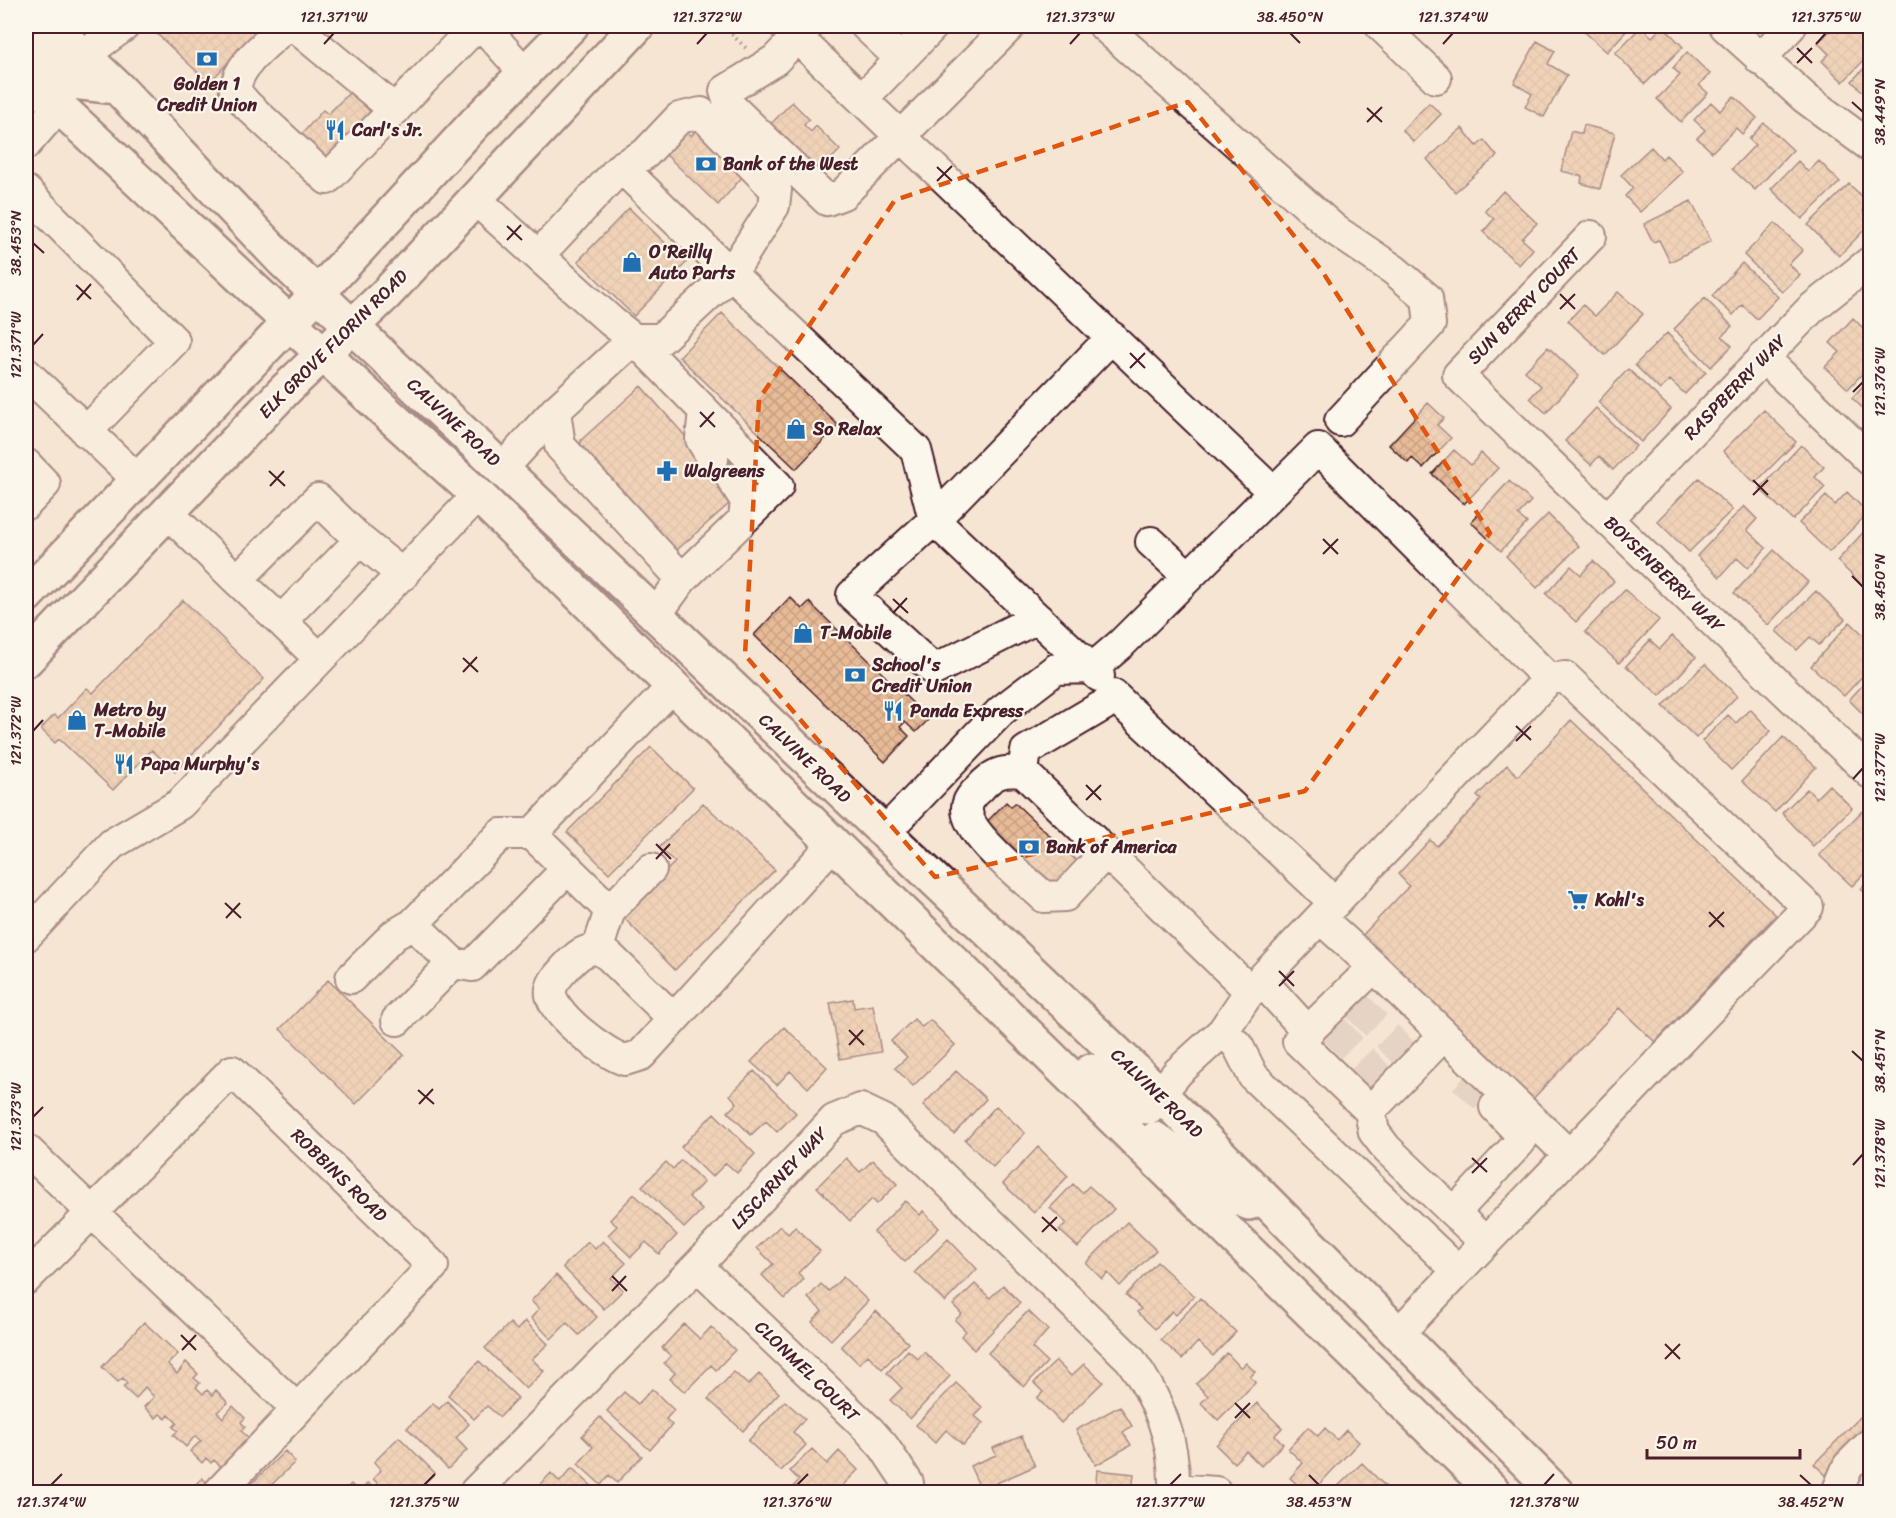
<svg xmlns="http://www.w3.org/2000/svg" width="1896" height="1518" font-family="Sriracha,sans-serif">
	<defs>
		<pattern id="building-cross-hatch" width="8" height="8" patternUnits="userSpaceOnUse" patternTransform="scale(1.5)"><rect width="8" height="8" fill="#e7bb97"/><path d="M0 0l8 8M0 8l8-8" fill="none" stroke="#c8a082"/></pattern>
	</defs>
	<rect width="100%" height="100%" fill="#f5e5d2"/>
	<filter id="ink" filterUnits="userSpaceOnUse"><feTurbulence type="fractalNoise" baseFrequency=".0167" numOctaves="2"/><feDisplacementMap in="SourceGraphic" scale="12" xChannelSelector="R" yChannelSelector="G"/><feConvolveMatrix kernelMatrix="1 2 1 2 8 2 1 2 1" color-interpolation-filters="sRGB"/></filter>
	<g filter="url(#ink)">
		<path fill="url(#building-cross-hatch)" stroke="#4a1f2b" stroke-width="1.5" d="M163,26h83l9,8 -46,49 -53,-50z
			M1578,26h53l-24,26z
			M1663,26l20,21 -38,37 -30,-31 26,-26 11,10z
			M1835,26l35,1v27l-27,28 -21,-21 7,-7 -11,-11z
			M1537,41l18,10 -7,13 19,11 -23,42 -19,-10 7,-13 -18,-11z
			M1687,52l23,22 -11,11 9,8 -27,29 -24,-23 23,-24 -7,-7z
			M1870,62v37l-18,-18z
			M350,92l27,26 -47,50 -36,-25 29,-33 5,4z
			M1734,96l23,22 -15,16 -6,-6 -24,24 -15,-14 8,-8 -11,-10 17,-18 9,9z
			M792,102l17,17 -5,6 7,7 5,-6 24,24 -29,29 -43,-52z
			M1429,103l12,11 -27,28 -12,-12z
			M1764,123l29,27 -38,40 -23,-21 23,-24 -6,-6z
			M679,125l12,11 7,-8 46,47 -26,30 -60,-58z
			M1584,125l31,8 -15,56 -19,-6 1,-7 -21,-5 10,-40 11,3z
			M1462,128l15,18 7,-6 13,16 -42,36 -28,-33z
			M1651,147l11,12 4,-4 17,17 -43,40 -15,-16 8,-8 -12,-13z
			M1798,161l10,11 11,-11 21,21 -38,37 -31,-30z
			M1849,184l21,20 -7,7 7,8v5l-31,32 -31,-31z
			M1503,191l34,32 -15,16 11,10 -14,16 -36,-33 11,-13 -9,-8z
			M1691,201l20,40 -41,21 -11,-22 -6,2 -9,-18z
			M629,208l57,55 -52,53 -56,-55z
			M1775,223l28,27 -14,14 11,11 -18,17 -38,-37z
			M1742,263l36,34 -21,22 -15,-14 -9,10 -21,-19z
			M1618,292l25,22 -38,41 -37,-34 15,-16 12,11z
			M1705,298l27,28 -10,10 10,10 -21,21 -37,-38z
			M722,313l116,112 -42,44 -117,-112z
			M1853,318l17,17v30l-22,24 -23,-22 15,-15 -10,-9z
			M1667,333l39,39 -21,22 -15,-14 -10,10 -25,-25z
			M1548,347l31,29 -33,37 -16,-15 11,-12 -16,-15z
			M1628,369l43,40 -30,33 -43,-40z
			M1870,378v37l-18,-17z
			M641,386l68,77 14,-14 19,21 -12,33 -61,54 -89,-101 1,-16z
			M1428,403l16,15 -7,7 14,13 -28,30 -11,-10 -4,5 -19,-18z
			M1596,408l40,38 -23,24 -14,-14 -8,9 -26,-24z
			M1764,410l32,32 -41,41 -32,-32z
			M1801,445l23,22 -9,10 10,10 -32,33 -33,-31z
			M1454,450l17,15 10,-12 17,15 -34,36 -32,-30z
			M1699,478l33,32 -43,42 -32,-31z
			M1509,481l22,20 -13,14 9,8 -26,28 -30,-29z
			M1847,492l21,21 -39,39 -30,-29 27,-27 9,9z
			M1744,506l13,13 -10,11 19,18 -18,20 -11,-10 -17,19 -23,-21z
			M1548,514l31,32 -42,42 -31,-32z
			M1870,525v67l-33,-31z
			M1774,550l34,32 -40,43 -34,-32z
			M1593,561l21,20 -38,41 -30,-28 25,-28 10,9z
			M1625,590l34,30 -40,43 -34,-31z
			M1816,591l29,28 -26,26 -9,-8 -13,13 -21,-19z
			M790,597l12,12 7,-7 120,117 -13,13 -11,-10 -5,5 9,9 -24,26 -131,-127z
			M183,600l81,79 -89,93 -23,-22 -39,40 -54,-51 -4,4 -14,-14 13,-14 4,3 29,-30 6,5z
			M1850,622l20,19v27l-26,28 -33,-30z
			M1672,636l24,21 -36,39 -34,-30 24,-26 10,9z
			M1705,664l32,32 -41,42 -33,-32z
			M1870,677v44l-21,-21z
			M1750,709l21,22 -40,39 -29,-29 26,-26 8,8z
			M1571,720l205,195 -121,127 -36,-34 -90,95 -171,-163 51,-54 -11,-12 32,-34 7,6 44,-46 -4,-4 30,-31 11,11z
			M1783,737l33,30 -41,45 -33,-31z
			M651,747l42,41 -84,85 -42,-41z
			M1829,785l23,23 -39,38 -31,-33 25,-24 9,9z
			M1006,802l5,5 4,-4 68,64 -32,26 -70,-65z
			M703,803l72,67 -100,100 -53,-54 53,-54 -16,-14z
			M1862,811l8,9v48l-18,18 -33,-31z
			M1870,879v19l-9,-9z
			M328,980l76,75 -48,49 -76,-75z
			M853,999l1,9 19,-3 8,47 -41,7 -10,-56z
			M914,1019l8,8 8,-7 25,25 -42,41 -18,-18 12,-11 -16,-16z
			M784,1027l43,40 -19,21 -18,-17 -13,14 -26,-23z
			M754,1071l42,42 -19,19 -11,-11 -15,14 -23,-23 9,-9 -7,-8z
			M956,1071l30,28 -32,35 -31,-29z
			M996,1106l29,27 -32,34 -28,-27z
			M714,1113l41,41 -18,19 -11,-10 -14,14 -31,-30z
			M1038,1147l30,29 -34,37 -31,-29z
			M846,1158l14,14 13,-12 24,24 -20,20 -5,-5 -22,22 -33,-34z
			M681,1160l23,22 -15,15 13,13 -18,18 -42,-42 24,-24 7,7z
			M1073,1184l9,9 7,-7 25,23 -36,38 -19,-17 7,-7 -16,-15z
			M634,1194l43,41 -18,19 -13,-12 -15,15 -23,-22 9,-9 -7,-6z
			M905,1201l15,14 3,-4 16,17 -34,34 -31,-30z
			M1127,1222l29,28 -36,36 -12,-13 -6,6 -16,-16z
			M780,1226l8,8 7,-7 25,24 -22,22 6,6 -19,20 -23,-24 11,-11 -16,-16z
			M948,1239l29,30 -32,33 -30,-30z
			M603,1241l23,22 -15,15 12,12 -19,19 -41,-42 25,-25 7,7z
			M1157,1262l37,34 -18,19 -4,-4 -17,18 -18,-17 4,-3 -15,-14z
			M556,1275l41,42 -18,18 -12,-12 -16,16 -20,-21 8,-9 -8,-8z
			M843,1277l25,24 -37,39 -19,-18 10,-11 -14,-13 13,-14 8,7z
			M975,1284l15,14 13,-13 17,18 -46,47 -13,-14 5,-5 -11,-11 7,-6 -9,-9z
			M1200,1298l36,34 -23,24 -15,-14 -16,17 -21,-19z
			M876,1311l32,32 -26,26 -14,-14 -9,9 -18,-18z
			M1028,1311l20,19 -16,18 15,14 -23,25 -36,-34z
			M525,1321l23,23 -16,15 12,12 -18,18 -41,-41 25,-25 7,7z
			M144,1322l34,32 -10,10 9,10 9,-12 12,12 -4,4 6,5 -4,4 7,7 4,-4 5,5 4,-5 12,13 -11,9 6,6 10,-12 12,12 -4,4 4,5 -4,4 8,7 -27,30 -8,-8 -3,3 -5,-5 -4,5 -12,-12 11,-10 -6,-5 -9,11 -13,-12 5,-4 -5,-4 4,-4 -8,-8 -3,4 -6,-5 -4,4 -12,-11 10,-10 -9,-10 -9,12 -13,-12 4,-4 -4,-5 -5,4 -16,-15z
			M684,1324l16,15 11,-12 24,23 -19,20 -5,-5 -26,27 -15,-13 5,-6 -11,-10 7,-7 -9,-8z
			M908,1350l10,9 6,-7 26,24 -40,43 -20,-19 12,-12 -15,-15z
			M1227,1353l14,15 5,-5 9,9 -5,5 6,5 -38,38 -17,-17 7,-7 -12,-12z
			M479,1361l39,37 -18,19 -13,-11 -13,13 -26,-24z
			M1056,1361l15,15 13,-12 19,18 -42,41 -24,-25 6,-6 -9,-9z
			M734,1372l14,13 11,-11 20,19 -36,38 -35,-32z
			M956,1383l27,25 -8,8 8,7 -20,22 -17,-15 -11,13 -19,-18z
			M652,1389l22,21 -8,9 6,6 -22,25 -43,-39 17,-19 14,12z
			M447,1401l22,23 -13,14 11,12 -19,19 -41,-41 26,-25 6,6z
			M785,1401l20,18 -12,13 13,13 -25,26 -33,-30z
			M1257,1403l25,25 -7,7 8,9 -22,22 -15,-15 -12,12 -18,-18z
			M1120,1406l12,20 -9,6 8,13 -35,20 -20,-35z
			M1870,1407v28l-41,43 -15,-14z
			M600,1417l42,39 -25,27 -8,-8 -8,10 -23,-21 15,-17 -11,-11z
			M1308,1427l10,9 7,-8 12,12 9,-10 13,12 -47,50h-6l-16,-14 13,-15 -15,-14z
			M1022,1436l13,30 -54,24 -11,-24 26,-11 -3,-7z
			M399,1437l36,36 -19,19 -6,-7 -7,7h-16l-14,-13 8,-9 -7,-8z
			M812,1449l15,15 12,-13 19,19 -22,22h-38l-5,-5 6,-7 -9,-9z
			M285,1451l10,11 -31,30h-10l-6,-5z
			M1362,1463l29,29h-59z
			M572,1468l24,22 -3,2h-60l18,-19 9,9z
			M1097,1470l37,4 -2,18h-37z
			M202,1478l11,10 -4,4h-21z
			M368,1483l10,9h-35l8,-8 8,8z"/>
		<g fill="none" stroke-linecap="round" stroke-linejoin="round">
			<path stroke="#d3bdb1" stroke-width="30" stroke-dasharray="30 15" stroke-linecap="butt" d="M1355,1004l52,52
				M1331,1026l53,56
				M1463,1078l32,29"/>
			<g stroke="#4a1f2b" stroke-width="34">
				<path id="minor" d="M286,26c-19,18 -49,38 -51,65l12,14 80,74 149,-153
					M294,26l101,84
					M483,26l41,46
					M785,26l488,466
					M808,26l-33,34 -50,31 5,15 97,94 16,-6 167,-168
					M1104,26l231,204 59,40 33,28 3,26 -90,97
					M1381,26l55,52
					M1725,26l80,72 65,48
					M84,55l40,-29
					M901,59l32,-33
					M1760,59l31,-33
					M863,98l38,-39 -35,-33
					M26,144l33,-38
					M26,191l148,150 -88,91
					M475,199l137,123 22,17h27l70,-65 185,176 18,70
					M1591,236l-133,139 412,398
					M551,242l70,-75 110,107 43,-68 2,-16 -75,-77 -22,5 -34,36 -24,13
					M1763,357l107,103
					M26,373l111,106
					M555,411l5,35 122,133
					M704,411l-3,28 12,20
					M26,464l19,20 -19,20
					M503,468l52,-57 79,-72 144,147 -96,93 -27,37
					M732,479l14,22 -2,17
					M168,513l69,67
					M1607,519l204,-210 59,-47
					M934,520l178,-183
					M1151,542l37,34
					M1037,618l-103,-98 -82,75 82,75 103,-52 62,58
					M281,621l-44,-41 81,-81 42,41
					M320,659l-39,-38 79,-81 43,35
					M1023,772c-21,-2 -30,1 -44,17 -5,4 -12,12 -12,19 -2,26 58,71 77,89l21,-1 41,-44
					M884,833l117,-122 55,-42 37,-1 28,-24 197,-196 231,231 16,-2 243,230 -350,364 -205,-195 -15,-30 -15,-15 -45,41 -18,22
					M610,910l41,-41
					M1320,918l54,49
					M26,936l86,-92 68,-40 298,-309
					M598,948l12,-38 -78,-76 140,-147
					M453,963l19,3 96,-98
					M351,978l43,-43 19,-11 88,-90h31
					M1261,980l47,52
					M1250,991l-227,-219 3,-21 78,-46 9,-10 222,208
					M674,1019l-64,-62 -12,-9c-16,3 -20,7 -31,18 -6,7 -14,14 -16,23 -5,22 55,66 74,71l16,-5 192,-211
					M397,1020l56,-57 -40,-39
					M1223,1031l27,-40 299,-312
					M1444,1035l-74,76 -72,-70 76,-74 195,188
					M1370,1111l4,21 13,17 98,93
					M26,1149l271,260
					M1455,1212l65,-70 -1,-10 -24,-25
					M697,1266l172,164 15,17 24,36
					M26,1279l206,-208 201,195 -214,226
					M1398,1334l60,-63
					M1174,1489l42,3
					M475,1492l222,-226 137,-146 27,-11 23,11 246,239c29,40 46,84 44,133
					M1837,1492l11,-26 22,-22"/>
			</g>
			<g stroke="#4a1f2b" stroke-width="38">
				<path id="major" d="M52,26l65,61 166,174 877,833 396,398
					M26,45l38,36 53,6
					M26,76c151,139 298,283 452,419l1016,997
					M26,596l292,-303 159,-172 94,-95
					M26,660l260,-271 100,-95 251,-268
					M1091,1071c17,14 34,36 57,36l12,-13
					M1155,1139l78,57 16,7"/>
			</g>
			<path stroke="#4a1f2b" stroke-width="4" stroke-dasharray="1.5 4.5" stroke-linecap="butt" d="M723,26l24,23"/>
			<use href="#minor" stroke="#fbf7ec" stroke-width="30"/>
			<use href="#major" stroke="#fbf7ec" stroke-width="33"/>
		</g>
	</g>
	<path d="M0 0H1896V1518H0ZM1188,102l134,169 168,262 -185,258 -370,86 -190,-222 14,-256 136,-199z" fill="#f5e5d2" fill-opacity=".55" fill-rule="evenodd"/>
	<path fill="none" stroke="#e0560e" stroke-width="4.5" stroke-dasharray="12 8" stroke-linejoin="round" d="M1188,102l134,169 168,262 -185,258 -370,86 -190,-222 14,-256 136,-199z"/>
	<path fill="none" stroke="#4a1f2b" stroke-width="2" d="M1290,33l10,10M324,44l10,-11M697,44l10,-11M1070,44l10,-11M1443,44l10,-11M1816,44l10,-11M1797,48l15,15M1797,63l15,-15M1852,102l11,10M1367,108l15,14M1367,122l15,-15M937,167l15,14M937,181l15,-15M507,226l15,14M507,240l14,-15M33,243l11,10M76,285l15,14M1560,294l15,15M77,300l14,-16M1560,309l15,-15M33,345l10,-11M1130,353l15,15M1130,368l15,-15M1853,392l10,-10M700,412l15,15M700,427l14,-15M269,471l16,15M1753,480l15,15M270,486l14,-15M1753,495l15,-15M1323,539l15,15M1323,554l15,-15M1852,576l11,11M893,599l15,14M893,613l14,-15M463,658l15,14M463,672l14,-15M1516,726l15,14M33,731l10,-11M1516,741l15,-15M1853,779l10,-11M1086,785l15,15M1086,800l15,-15M656,844l15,15M656,859l14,-15M225,903l16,15M1709,912l15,15M226,918l14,-15M1709,927l15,-15M1279,971l15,15M1279,986l15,-15M849,1030l15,15M849,1045l14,-15M1852,1051l11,10M418,1090l16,14M419,1104l14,-15M33,1117l10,-10M1472,1158l15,14M1853,1165l10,-11M1472,1173l15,-15M1042,1217l15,14M1042,1232l15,-15M612,1276l15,15M612,1291l14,-15M181,1335l15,15M1665,1344l15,15M182,1350l14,-15M1665,1359l15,-15M1235,1403l15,15M1235,1418l15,-15M1309,1475l10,10M1800,1475l11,10M51,1485l11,-11M424,1485l11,-11M797,1485l11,-11M1170,1485l11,-11M1544,1485l10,-11"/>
	<defs>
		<g id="bank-bare" transform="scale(1.62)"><path d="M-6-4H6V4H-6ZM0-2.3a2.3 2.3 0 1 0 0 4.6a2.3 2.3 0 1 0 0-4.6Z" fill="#1f6fb2" stroke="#fbf7ec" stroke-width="2.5" paint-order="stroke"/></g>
		<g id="restaurant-bare" transform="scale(1.62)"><path d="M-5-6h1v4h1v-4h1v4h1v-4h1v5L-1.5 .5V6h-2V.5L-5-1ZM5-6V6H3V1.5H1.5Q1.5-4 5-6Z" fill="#1f6fb2" stroke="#fbf7ec" stroke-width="2.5" paint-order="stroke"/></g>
		<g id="shop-bare" transform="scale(1.62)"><path d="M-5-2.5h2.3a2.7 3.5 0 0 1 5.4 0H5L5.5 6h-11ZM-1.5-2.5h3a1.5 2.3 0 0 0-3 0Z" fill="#1f6fb2" stroke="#fbf7ec" stroke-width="2.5" paint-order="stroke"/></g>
		<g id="pharmacy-bare" transform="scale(1.62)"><path d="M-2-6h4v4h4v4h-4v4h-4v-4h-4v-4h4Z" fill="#1f6fb2" stroke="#fbf7ec" stroke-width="2.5" paint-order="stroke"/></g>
		<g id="supermarket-bare" transform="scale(1.62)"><path d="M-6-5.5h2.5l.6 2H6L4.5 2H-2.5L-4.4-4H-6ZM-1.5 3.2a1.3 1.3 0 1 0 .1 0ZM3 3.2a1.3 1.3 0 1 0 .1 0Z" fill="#1f6fb2" stroke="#fbf7ec" stroke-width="2.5" paint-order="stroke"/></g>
	</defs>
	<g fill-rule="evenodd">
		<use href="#bank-bare" x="207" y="59"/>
		<use href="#restaurant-bare" x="335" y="130"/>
		<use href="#bank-bare" x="706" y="164"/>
		<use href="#shop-bare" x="632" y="262"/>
		<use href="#shop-bare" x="796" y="429"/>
		<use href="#pharmacy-bare" x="667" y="471"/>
		<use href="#shop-bare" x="803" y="633"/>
		<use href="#bank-bare" x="855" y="675"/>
		<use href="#restaurant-bare" x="893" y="711"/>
		<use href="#shop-bare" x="77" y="720"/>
		<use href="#restaurant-bare" x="124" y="764"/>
		<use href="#bank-bare" x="1029" y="847"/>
		<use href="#supermarket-bare" x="1578" y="900"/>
	</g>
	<g text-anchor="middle" stroke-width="4.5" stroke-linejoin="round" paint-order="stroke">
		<g font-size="18" font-weight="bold" fill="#4a1f2b" stroke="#fbf7ec" text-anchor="start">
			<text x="207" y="90" text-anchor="middle">Golden 1<tspan x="207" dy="21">Credit Union</tspan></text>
			<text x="352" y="136">Carl's Jr.</text>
			<text x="723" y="170">Bank of the West</text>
			<text x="649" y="258">O'Reilly<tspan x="649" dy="21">Auto Parts</tspan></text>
			<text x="813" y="435">So Relax</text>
			<text x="684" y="477">Walgreens</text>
			<text x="820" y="639">T-Mobile</text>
			<text x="872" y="671">School's<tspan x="872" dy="21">Credit Union</tspan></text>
			<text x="94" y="716">Metro by<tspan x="94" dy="21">T-Mobile</tspan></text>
			<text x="910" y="717">Panda Express</text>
			<text x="141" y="770">Papa Murphy's</text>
			<text x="1046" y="853">Bank of America</text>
			<text x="1595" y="906">Kohl's</text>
		</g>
		<g font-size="18" fill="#4a1f2b" stroke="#fbf7ec">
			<text transform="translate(1524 306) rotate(-46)" y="6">SUN BERRY COURT</text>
			<text transform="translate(333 344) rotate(-45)" y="6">ELK GROVE FLORIN ROAD</text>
			<text transform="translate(1735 387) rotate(-46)" y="6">RASPBERRY WAY</text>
			<text transform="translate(454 422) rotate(43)" y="6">CALVINE ROAD</text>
			<text transform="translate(1664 574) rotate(44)" y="6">BOYSENBERRY WAY</text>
			<text transform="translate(805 758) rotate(44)" y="6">CALVINE ROAD</text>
			<text transform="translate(1157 1093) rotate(44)" y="6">CALVINE ROAD</text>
			<text transform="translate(339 1175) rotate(44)" y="6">ROBBINS ROAD</text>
			<text transform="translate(779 1178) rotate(-47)" y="6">LISCARNEY WAY</text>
			<text transform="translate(807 1371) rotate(44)" y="6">CLONMEL COURT</text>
		</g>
	</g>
	<rect width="1896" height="1518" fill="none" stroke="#fbf7ec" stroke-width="66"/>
	<path d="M1647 1449v9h153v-9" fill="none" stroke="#4a1f2b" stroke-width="3"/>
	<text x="1656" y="1449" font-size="18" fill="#4a1f2b" stroke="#fbf7ec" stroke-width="4.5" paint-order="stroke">50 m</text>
	<rect x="33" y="33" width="1830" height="1452" fill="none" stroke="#4a1f2b" stroke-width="2"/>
	<g font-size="15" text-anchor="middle" fill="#4a1f2b">
		<text x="334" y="22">121.371°W</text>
		<text x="707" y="22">121.372°W</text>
		<text x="1080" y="22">121.373°W</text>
		<text x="1290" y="22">38.450°N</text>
		<text x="1453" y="22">121.374°W</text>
		<text x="1826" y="22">121.375°W</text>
		<text transform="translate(1880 112) rotate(-90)" y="5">38.449°N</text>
		<text transform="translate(16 243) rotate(-90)" y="5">38.453°N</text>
		<text transform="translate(16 345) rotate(-90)" y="5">121.371°W</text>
		<text transform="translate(1880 382) rotate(-90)" y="5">121.376°W</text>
		<text transform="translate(1880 587) rotate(-90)" y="5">38.450°N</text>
		<text transform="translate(16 731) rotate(-90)" y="5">121.372°W</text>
		<text transform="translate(1880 768) rotate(-90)" y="5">121.377°W</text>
		<text transform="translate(1880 1061) rotate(-90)" y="5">38.451°N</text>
		<text transform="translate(16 1117) rotate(-90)" y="5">121.373°W</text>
		<text transform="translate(1880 1154) rotate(-90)" y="5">121.378°W</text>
		<text x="51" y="1507">121.374°W</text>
		<text x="424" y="1507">121.375°W</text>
		<text x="797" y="1507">121.376°W</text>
		<text x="1170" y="1507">121.377°W</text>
		<text x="1319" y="1507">38.453°N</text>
		<text x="1544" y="1507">121.378°W</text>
		<text x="1811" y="1507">38.452°N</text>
	</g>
</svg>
